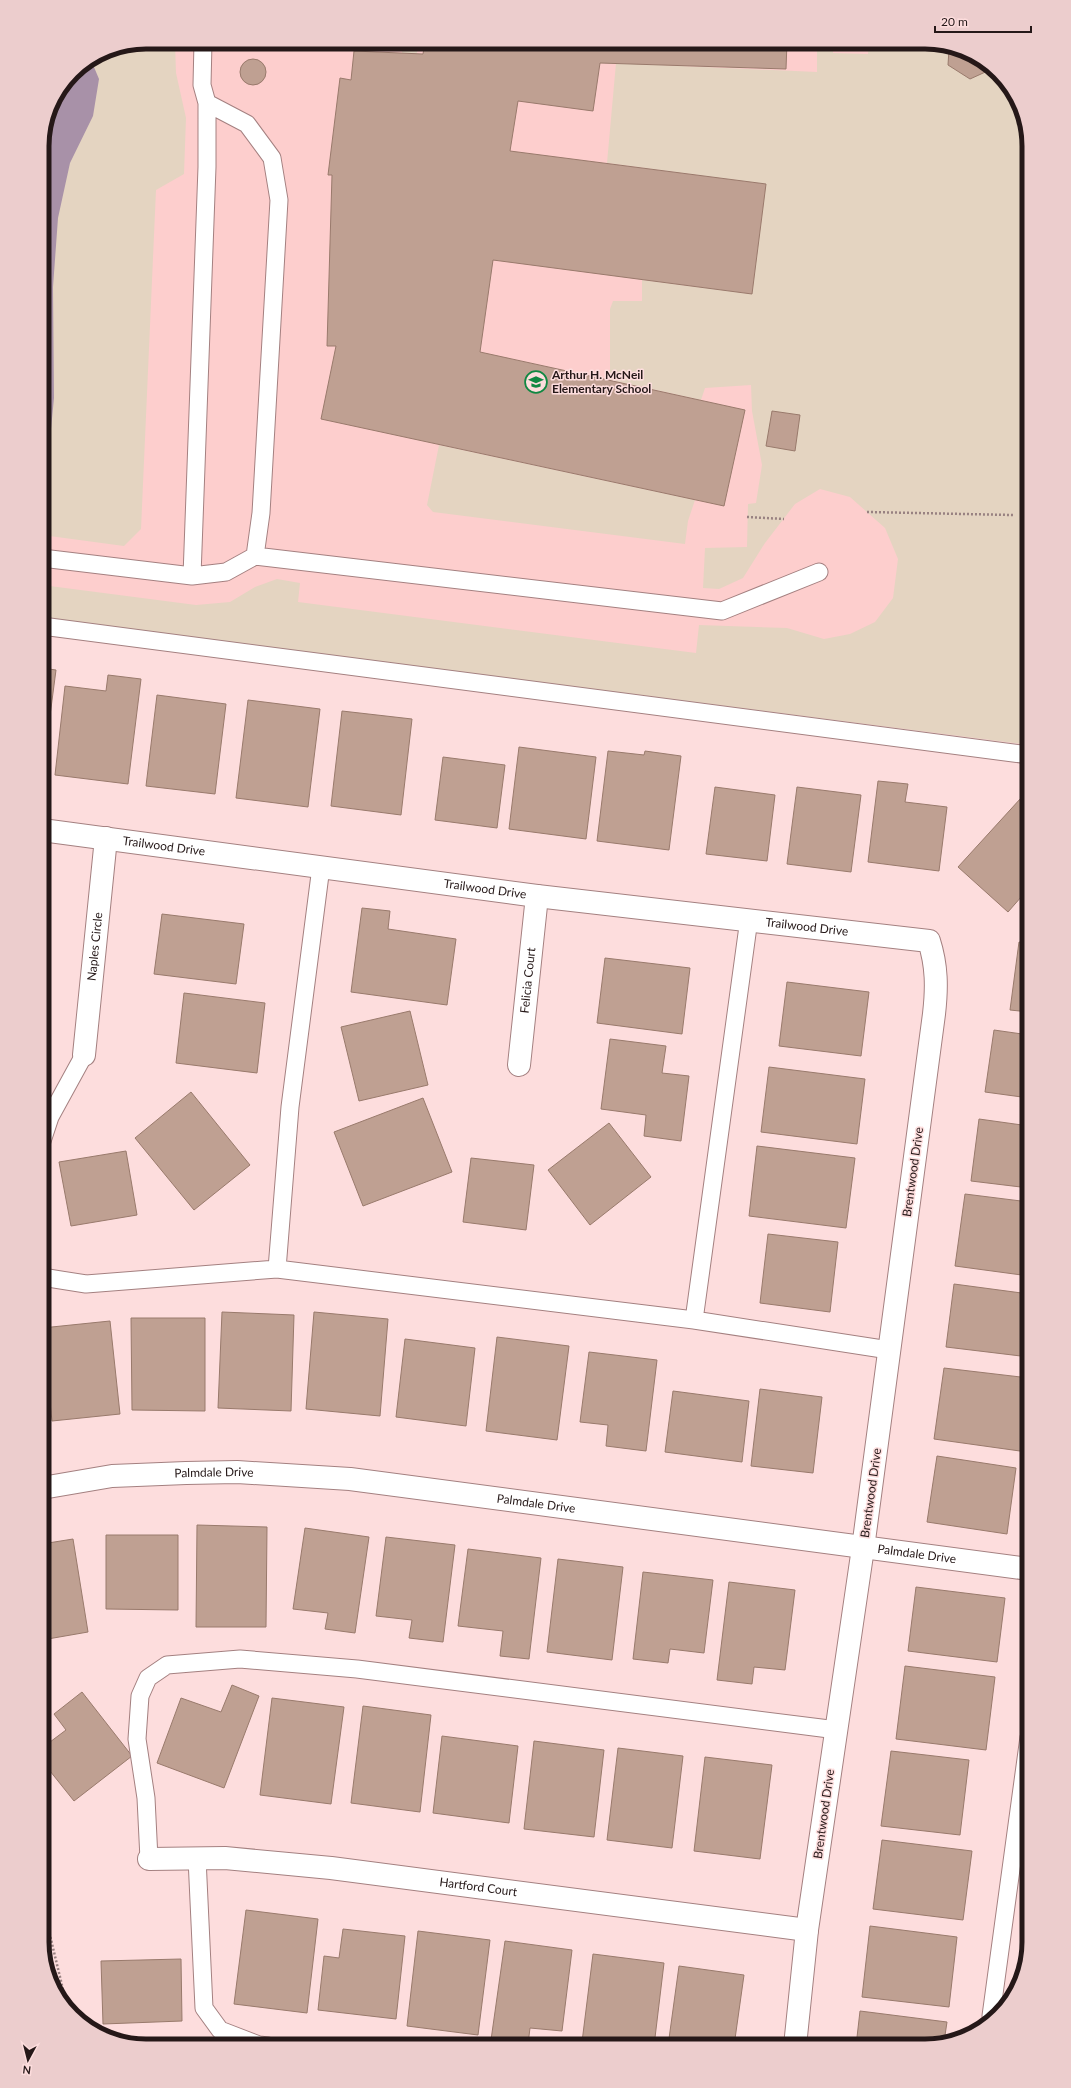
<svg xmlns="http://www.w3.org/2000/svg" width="1071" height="2088" font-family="Lato,sans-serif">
	<rect width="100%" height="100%" fill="#fddddd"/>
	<path fill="#fdcecd" d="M146,42h786l89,65 8,39v599l-987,-128v-477l8,-34 23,-34 34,-22z"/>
	<path fill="#e4d4c1" d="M146,42h29l1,31 10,45 -2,56 -28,16 -15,339 -17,17 -82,-11v-395l8,-34 23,-34 34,-22z
		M403,42h15l-1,11h-15z
		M817,42h17l-1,11 35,1 1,-12h63l56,21 33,44 8,39v599l-987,-127v-33l154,20 34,-3 25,-15 22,-8 23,4 -2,19 398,51 3,-28 88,3 37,11 26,-5 25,-12 18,-24 5,-39 -13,-31 -35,-31 -30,-8 -25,15 -30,39 -22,35 -24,11 -16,-1 2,-40 42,-1 1,-43 8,-1 6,-38 -10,-54 -1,-26 -46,3 -4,12 -91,-20v-71l3,-8h29v-21l110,14 14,-110 -159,-21 9,-100 201,9z
		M439,445l256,55 -7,21 -3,23 -252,-32 -6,-7z"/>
	<path fill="#a891a8" d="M91,60l8,19 -6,37 -23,47 -12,55 -5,69 1,111 -4,41 -8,23v-322l8,-34 23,-34z"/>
	<path fill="#bfa092" stroke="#997a6c" d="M425,42h362l-1,27 -186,-6 -7,48 -75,-10 -8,50 256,33 -14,110 -259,-34 -13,92 265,58 -21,96 -403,-87 15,-73h-9l5,-171h-4l12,-97 11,2 3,-29 69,3z
		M949,49l39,14 4,6 -22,10 -22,-14z
		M240 72a13 13 0 1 1 26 0a13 13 0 1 1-26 0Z
		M772,411l28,4 -5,36 -29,-5z
		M42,668l14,2 -13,99h-1z
		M108,675l33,4 -13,105 -73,-9 10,-89 41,5z
		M157,695l69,9 -11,90 -69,-8z
		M248,700l72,9 -12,98 -72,-9z
		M342,711l70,8 -11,96 -70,-9z
		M519,747l77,10 -10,82 -77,-10z
		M608,751l36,4 1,-4 36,5 -12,94 -72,-9z
		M443,757l62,8 -8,63 -62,-8z
		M878,781l30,3 -3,18 42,5 -8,64 -71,-9z
		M715,787l60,8 -8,66 -61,-7z
		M797,787l64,8 -10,77 -64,-8z
		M1021,798l8,7v83l-21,24 -50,-45z
		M42,894l5,1 -5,32z
		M362,908l28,3 -2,18 68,10 -9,66 -96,-13z
		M162,914l82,10 -8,60 -82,-10z
		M1019,942l10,2v68l-19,-2z
		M605,958l85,10 -8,66 -85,-11z
		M787,982l82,10 -8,64 -82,-10z
		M184,993l81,10 -8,70 -81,-10z
		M410,1011l18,74 -69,16 -18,-74z
		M994,1030l35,5v63l-44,-6z
		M610,1039l56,7 -4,27 27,3 -8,65 -37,-5 2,-21 -45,-6z
		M769,1067l96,12 -8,65 -96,-12z
		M191,1092l59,73 -56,45 -59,-72z
		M423,1098l29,74 -89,34 -29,-74z
		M979,1119l50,7v62l-58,-7z
		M609,1123l42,54 -61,48 -42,-55z
		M757,1146l98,12 -9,70 -97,-12z
		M126,1151l11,64 -66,11 -12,-64z
		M471,1158l63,7 -8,65 -63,-8z
		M965,1194l64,8v74l-74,-10z
		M768,1234l70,8 -8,70 -70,-9z
		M954,1284l75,10v63l-83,-10z
		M222,1312l72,3 -3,96 -73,-3z
		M314,1312l74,7 -8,97 -74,-7z
		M131,1318h74v93l-73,-1z
		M110,1321l10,93 -68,7 -10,-93z
		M497,1337l72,9 -12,94 -71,-9z
		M405,1339l70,9 -9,78 -70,-9z
		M589,1352l68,8 -11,91 -40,-5 2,-21 -28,-3z
		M944,1368l85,10v57l-2,17 -93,-13z
		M760,1389l62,8 -9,76 -62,-7z
		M673,1391l76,10 -7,61 -77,-10z
		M937,1456l79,12 -9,66 -80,-12z
		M197,1525l70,2 -1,100h-70z
		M305,1528l64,9 -14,96 -30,-4 3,-16 -35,-4z
		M106,1535h72v75l-72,-1z
		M386,1537l69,8 -12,97 -34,-4 3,-18 -36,-4z
		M73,1539l15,93 -46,8v-96z
		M468,1549l73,9 -12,101 -29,-3 3,-25 -45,-5z
		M558,1559l65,8 -11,93 -65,-8z
		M643,1572l70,8 -9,73 -34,-4 -2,14 -35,-4z
		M729,1582l66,8 -10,80 -31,-3 -2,17 -35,-4z
		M916,1587l89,11 -8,64 -89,-11z
		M905,1666l90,11 -9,73 -90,-11z
		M232,1685l27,11 -35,92 -67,-25 24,-65 40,14z
		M82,1692l50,64 -58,45 -32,-40v-13l24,-18 -12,-16z
		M272,1698l72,9 -13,97 -71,-9z
		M363,1706l68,9 -11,97 -69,-9z
		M442,1736l76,10 -9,77 -76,-10z
		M534,1741l70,9 -10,87 -70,-8z
		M618,1748l65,8 -11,92 -65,-8z
		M891,1751l78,9 -9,75 -79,-9z
		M705,1757l67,8 -12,94 -66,-8z
		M882,1840l90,11 -9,69 -90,-11z
		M246,1910l72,9 -11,94 -73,-9z
		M870,1926l87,11 -8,70 -87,-10z
		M343,1929l62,7 -9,83 -78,-9 6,-54 15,2z
		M418,1931l72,9 -12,95 -71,-9z
		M505,1941l67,9 -10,81 -32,-3 -2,16 -37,-4z
		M593,1954l71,9 -10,83h-44l-28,-4z
		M181,1959l1,62 -79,3 -2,-63z
		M679,1966l65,9 -10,71h-66z
		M860,2011l87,11 -3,20 -19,4h-69z"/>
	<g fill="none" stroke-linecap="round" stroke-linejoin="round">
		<g stroke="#a48080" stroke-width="19">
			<path id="service" d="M255,556l467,55 97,-39
				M42,558l150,18 34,-4 29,-16 6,-43 18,-313 -7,-42 -25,-34 -40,-21
				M192,576l15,-409v-64l-5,-18 1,-43
				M42,626l987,129
				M42,1141l8,-24 34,-62
				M277,1269l13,-162 31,-240
				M42,1277l44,7 191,-15 417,51 195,30
				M694,1320l55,-401
				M197,1858l7,150 16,22 39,15 9,1
				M149,1859l-3,-61 -9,-59 3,-43 8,-18 19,-13 73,-6 117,10 480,61
				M991,2016l38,-279"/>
		</g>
		<g stroke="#a48080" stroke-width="24">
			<g id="minor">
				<path id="s1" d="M42,830l495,66 392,45c8,25 8,47 5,73l-71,534 -56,382 -12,116"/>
				<path id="s2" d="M84,1055l22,-217"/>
				<path id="s3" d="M519,1065l18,-169"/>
				<path id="s4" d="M42,1488l70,-12 74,-3 51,-1 113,7 679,90"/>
				<path id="s5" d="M149,1859l76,-1 106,10 476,62"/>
			</g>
		</g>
		<path stroke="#988181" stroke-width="2.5" stroke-dasharray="2 2" stroke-linecap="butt" d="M867,512l146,3
			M747,517l37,2
			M42,1902l24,100"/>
		<use href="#service" stroke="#fff" stroke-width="17"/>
		<use href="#minor" stroke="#fff" stroke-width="22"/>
	</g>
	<defs>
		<g id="school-ring" transform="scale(1.15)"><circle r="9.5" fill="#fddddd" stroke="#108842" stroke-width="1.5"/><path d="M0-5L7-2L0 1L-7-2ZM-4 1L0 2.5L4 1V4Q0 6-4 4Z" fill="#108842"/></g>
	</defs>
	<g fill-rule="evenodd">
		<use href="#school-ring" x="536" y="382"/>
	</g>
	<g text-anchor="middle" stroke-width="3" stroke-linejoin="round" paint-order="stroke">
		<g font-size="12" font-weight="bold" fill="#251818" stroke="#fddddd" text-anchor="start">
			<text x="552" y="379">Arthur H. McNeil<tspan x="552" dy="14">Elementary School</tspan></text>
		</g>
		<g font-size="12" fill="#251818" stroke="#fddddd">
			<text dy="4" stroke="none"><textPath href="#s1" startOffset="123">Trailwood Drive</textPath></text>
			<text dy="4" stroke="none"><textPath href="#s1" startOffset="447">Trailwood Drive</textPath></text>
			<text dy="4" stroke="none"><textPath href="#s1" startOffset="771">Trailwood Drive</textPath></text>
			<text dy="4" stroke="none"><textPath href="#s2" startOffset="109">Naples Circle</textPath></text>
			<text dy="4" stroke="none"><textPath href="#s3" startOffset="85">Felicia Court</textPath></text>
			<text transform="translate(913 1172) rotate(-82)" y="4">Brentwood Drive</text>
			<text dy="4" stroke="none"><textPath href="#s4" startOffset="173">Palmdale Drive</textPath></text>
			<text transform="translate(871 1493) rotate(-82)" y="4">Brentwood Drive</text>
			<text dy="4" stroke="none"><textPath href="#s4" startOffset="497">Palmdale Drive</textPath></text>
			<text dy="4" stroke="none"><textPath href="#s4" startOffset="881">Palmdale Drive</textPath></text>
			<text transform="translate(824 1814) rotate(-82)" y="4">Brentwood Drive</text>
			<text dy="4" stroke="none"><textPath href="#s5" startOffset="331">Hartford Court</textPath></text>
		</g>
	</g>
	<path d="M0 0H1071V2088H0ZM146 49H925A97 97 0 0 1 1022 146V1942A97 97 0 0 1 925 2039H146A97 97 0 0 1 49 1942V146A97 97 0 0 1 146 49Z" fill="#eccdcd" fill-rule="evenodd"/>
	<path fill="none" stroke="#251818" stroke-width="5" d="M146 49H925A97 97 0 0 1 1022 146V1942A97 97 0 0 1 925 2039H146A97 97 0 0 1 49 1942V146A97 97 0 0 1 146 49Z"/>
	<g transform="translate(28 2060) rotate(187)" stroke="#fddddd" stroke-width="3" paint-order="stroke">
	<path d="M0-3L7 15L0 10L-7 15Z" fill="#251818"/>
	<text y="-6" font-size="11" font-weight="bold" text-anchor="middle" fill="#251818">N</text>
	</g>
	<path d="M935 26v6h96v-6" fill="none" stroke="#251818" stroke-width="2"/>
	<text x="941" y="26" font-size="12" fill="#251818" stroke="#fddddd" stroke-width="3" paint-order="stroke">20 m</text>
</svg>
